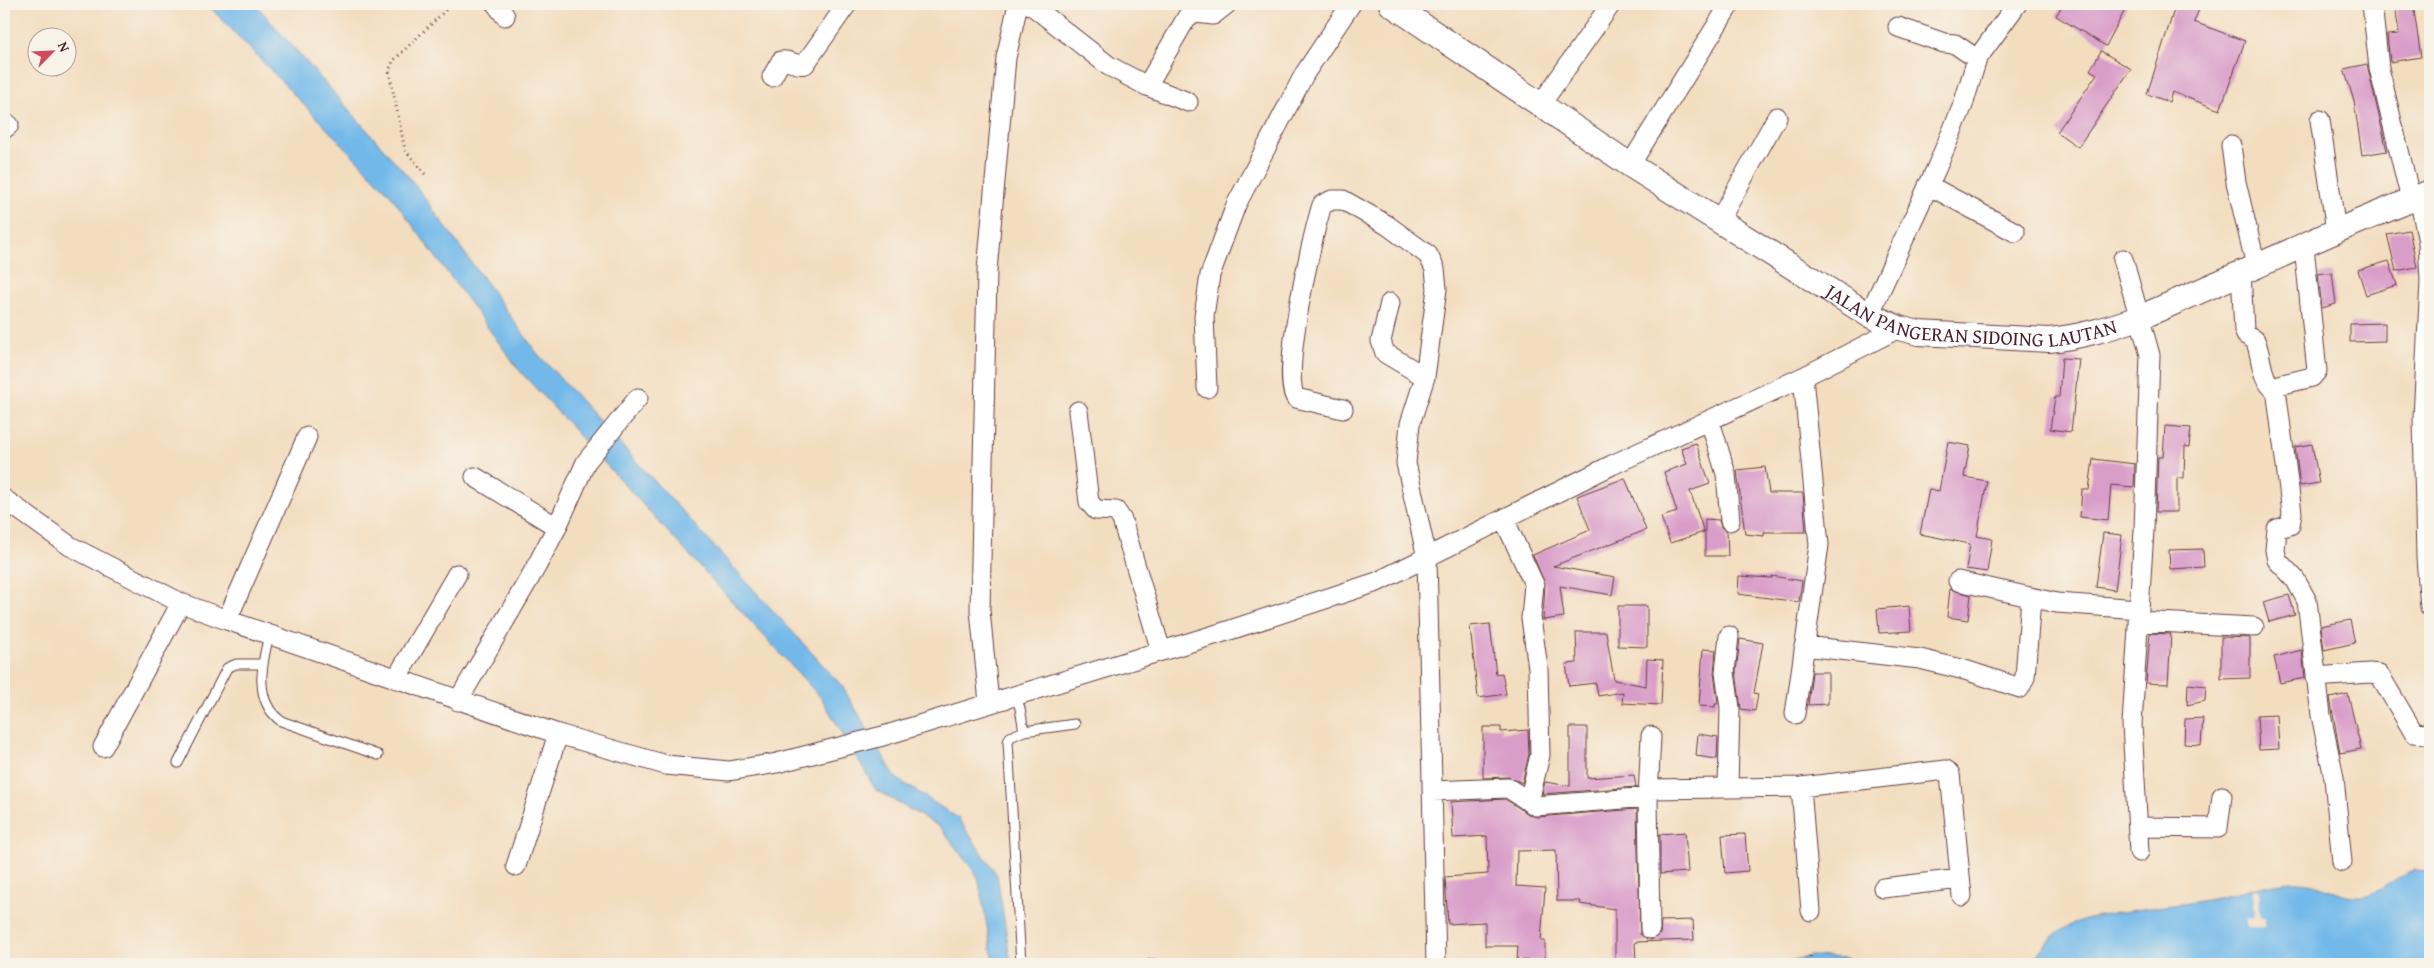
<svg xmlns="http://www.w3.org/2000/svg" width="2434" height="968" font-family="'Gentium Book Plus',serif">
	<rect width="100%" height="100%" fill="#f7f3e8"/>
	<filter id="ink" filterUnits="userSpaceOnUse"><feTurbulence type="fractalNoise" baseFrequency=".02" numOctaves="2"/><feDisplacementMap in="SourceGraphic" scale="10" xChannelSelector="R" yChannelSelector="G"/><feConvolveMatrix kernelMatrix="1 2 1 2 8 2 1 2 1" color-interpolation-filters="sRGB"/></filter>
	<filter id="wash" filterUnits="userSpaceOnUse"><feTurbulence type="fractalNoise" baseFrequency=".0096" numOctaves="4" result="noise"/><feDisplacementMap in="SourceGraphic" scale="20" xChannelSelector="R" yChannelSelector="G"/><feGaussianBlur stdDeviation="1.12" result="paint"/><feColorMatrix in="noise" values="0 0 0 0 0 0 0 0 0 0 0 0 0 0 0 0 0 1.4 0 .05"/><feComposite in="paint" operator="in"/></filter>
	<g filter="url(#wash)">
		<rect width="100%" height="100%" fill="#f3ddbf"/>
		<path fill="#72b9ea" stroke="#5e6c8a" d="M207,4h48l158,178 124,171 305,333 54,92 62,40 39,57 14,89h-17l-16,-87 -38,-50 -64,-37 -54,-91 -303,-329 -130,-177z
			M2415,870l15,1v93h-400c13,-19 25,-32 47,-42 8,-4 20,-5 29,-7 34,-7 68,-9 101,-15 29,-5 61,-18 89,-18 24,-1 45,17 66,14 20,-3 34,-21 53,-26z
			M1810,956l37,2 12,6h-76z"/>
		<path fill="#f3ddbf" d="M2259,889l1,28h4v10h-17v-9l8,-1 -2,-27z"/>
		<g id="blocks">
			<path fill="#d99dc9" d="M2063,4h65l-22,42 -50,-30z
				M2176,4h25l-7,18 51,19 -25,69 -48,-18 -3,10 -22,-8z
				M2395,4h18l8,53 -31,5 -3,-27 12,-1z
				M2101,51l30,18 -53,78 -21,-15 40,-58 -7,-4z
				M2367,64l20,87 -25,4 -8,-54 -10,-32z
				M2409,230l8,37 -21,4 -9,-37z
				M2389,261l8,24 -31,10 -8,-25z
				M2332,272l4,32 -14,4 -4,-34z
				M2385,323v18l-35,1v-18z
				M2062,358l17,1 -8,73 -21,-3 5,-32h4z
				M2165,426l26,2 -2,19 -4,-1 -1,32h-7v34h-21l2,-55h5z
				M1948,442l22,4 -6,31 23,4 -10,55 15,3 -5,33 -21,-3 4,-25 -50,-10 9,-45 10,2z
				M1696,443l14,41 -20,7 14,41 -34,11 -9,-26 16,-5 -13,-40 23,-8 -6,-16z
				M2312,444l7,39 -19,3 -5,-39z
				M2093,459l42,5 -1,23 -23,-2 -3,35 -28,-3 2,-27h7z
				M1765,467l4,26h34l3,39h-42v4l-19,-2 -8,-64z
				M1625,478l21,52 -93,36 62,11 -3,18 -52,-9 4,31 -21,3 2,-36 -12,-29 57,-25 -13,-34z
				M1705,519l14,1 2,7 6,5 1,24h-23z
				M2103,533l19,2 -7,55 -19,-3z
				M2203,549l1,18 -34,2 -1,-19z
				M1739,576l33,2v-2l30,5 -3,21 -61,-8z
				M1950,589l21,6 -3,25 -21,-3z
				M2289,595l6,20 -26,7 -6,-20z
				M1618,606h29v41l-29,-1z
				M1909,606l2,25 -32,2 -2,-24z
				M2350,620l5,23 -31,7 -3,-24z
				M1490,624l6,50 6,-1 4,21 -28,4 -8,-72z
				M1576,632h30l8,48 32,6 1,-27 16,1 -2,45 -39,-2 1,-11 -25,4 -2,-13 -27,3 -3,-22 11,-1z
				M2150,633l21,1 -3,50 -22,-1z
				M2221,637l29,1v40l-29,1z
				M1740,639l23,4 -9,50 4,1 -3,17 -14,-2 -5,-37z
				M1703,649l13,1 -2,23 4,31h-3v3l-16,-1z
				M2302,650l3,28 -25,5 -6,-26z
				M1812,672h16v32l-20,1z
				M2188,684l18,2 -1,15 -18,4z
				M2348,694l13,55 -21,4 -10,-55z
				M2277,715l2,34 -20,1 -2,-34z
				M2203,718l-2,27 -17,-1 1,-25z
				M1483,727h18v5l27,-2 1,24 -7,29 -14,-6 -25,1z
				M1570,727h17v51l47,-3 2,12 -94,7 3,-12 25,4z
				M1698,734l20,3 -1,22 -21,-3z
				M1505,799l25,16 7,2 100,-8 3,125 11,6 9,-6 1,-13 32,-1 1,20 -59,2 1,19h-21v-52l-35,-5 1,-3h-24l-1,-51 -39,1 -1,35 29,2 -4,53h4v20l-28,-1 1,-14h-33v-24l-37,2 -3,-47 43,-3 -1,-38 -34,2 -2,-36z
				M1685,832l3,40 -28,2v-40z
				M1745,834l3,37 -23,2 -3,-38z"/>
		</g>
	</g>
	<g filter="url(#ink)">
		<use href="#blocks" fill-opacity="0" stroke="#633c41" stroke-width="1"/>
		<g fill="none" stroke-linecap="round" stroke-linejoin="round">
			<g stroke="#633c41" stroke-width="11">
				<path id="service" d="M269,635c-7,28 -16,66 12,86l97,34
					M1015,695l5,13 4,23 51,-7
					M178,763l49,-95 9,-4h25
					M1021,964l-13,-222 2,-5 14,-6
					M1151,964h3"/>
			</g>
			<g stroke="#633c41" stroke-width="21">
				<path id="minor" d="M496,4l9,12
					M1030,4l79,62 38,20 41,16
					M2372,4l7,64 32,132
					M1898,27l46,16 11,1 22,15
					M772,77l9,-16c8,-2 16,6 24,3l42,-60
					M1147,86l40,-69 9,-4 17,2 14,-11
					M1541,104l70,-100
					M2320,120l16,111
					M4,129l5,-4
					M2231,145l5,37 20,84
					M1630,165l100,-161
					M1928,185l87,47
					M2419,197l9,45 2,39 -7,137 3,140 4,49
					M1719,221l58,-104
					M2304,247l13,124 -5,6 -33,8 -3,4 16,124 -2,12 -13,4 -2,21 2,10 18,19 12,22 14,114 13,63 8,84
					M2123,259l27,96 -6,175 -12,194 7,128
					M2241,272l3,58 2,5 9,5c8,18 4,38 21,51
					M1390,303l-9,38 4,12 40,24
					M1869,315l68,-148 26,-62 14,-46 40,-55
					M1207,388l-3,-72 6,-41 26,-70 69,-132 46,-69
					M1343,409l-47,-11c-17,-19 17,-165 26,-193l10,-5h11l44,25 41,30 7,14 2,20 -12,88 -15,47 -4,39 21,95 9,406
					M1078,411l11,91 7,8 20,1 6,9 39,131
					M1710,421l16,53 4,47
					M475,477l82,50
					M4,499l66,47 111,57 46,17 331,114 108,31 63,6 48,-8 106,-27 341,-104 153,-50 235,-117 191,-88 96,-49
					M1504,519l30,65 -3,34 7,50 2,87 -11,47
					M1958,581l99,22 82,6
					M227,620l80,-183
					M2138,621l116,6
					M1804,646l116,13 45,11 55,18 5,-11 6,-79
					M2316,677l53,-4 10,1 35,59 13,1
					M396,679l61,-105
					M458,701l78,-134 21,-40 29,-65 52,-64
					M989,703l-9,-93 7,-339 19,-213 12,-54
					M1795,714l24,-169 -16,-168
					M103,747l78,-144
					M1728,787l2,-79 -5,-36 4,-36
					M1801,787l10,124
					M1648,789l153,-2 145,-17 4,4 12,122
					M1432,791l76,-3 28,18 112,-9
					M2139,827l79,1 4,-32
					M516,866l42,-132
					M1883,888l77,-9
					M1650,929l-2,-132 3,-61"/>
			</g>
			<g stroke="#633c41" stroke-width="26">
				<g id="tertiary">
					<path id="s1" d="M1391,4l239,161 239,150 30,13 20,5 130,7c32,-3 60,-12 90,-22l197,-87 94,-39"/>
				</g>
			</g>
			<path stroke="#633c41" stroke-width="3" stroke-dasharray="1 4" stroke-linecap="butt" d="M425,174l-20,-24 -16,-79 4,-10 59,-57
				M1810,956v8"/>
			<use href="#service" stroke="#fff" stroke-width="9"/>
			<use href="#minor" stroke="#fff" stroke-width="19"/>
			<use href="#tertiary" stroke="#fff" stroke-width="24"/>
		</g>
	</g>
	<g text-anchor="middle" stroke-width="4.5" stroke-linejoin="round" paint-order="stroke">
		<g font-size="20" fill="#4a1f2b" stroke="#f7f3e8">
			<text dy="7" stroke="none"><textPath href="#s1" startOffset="672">JALAN PANGERAN SIDOING LAUTAN</textPath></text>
		</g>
	</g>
	<rect width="2434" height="968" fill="none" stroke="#f7f3e8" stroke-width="20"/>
	<g transform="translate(52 52) rotate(66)"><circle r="24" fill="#f7f3e8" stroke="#b29e9c"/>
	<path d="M0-4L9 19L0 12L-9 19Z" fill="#d1495b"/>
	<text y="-8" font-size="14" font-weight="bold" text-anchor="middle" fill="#4a1f2b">N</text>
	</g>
</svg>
